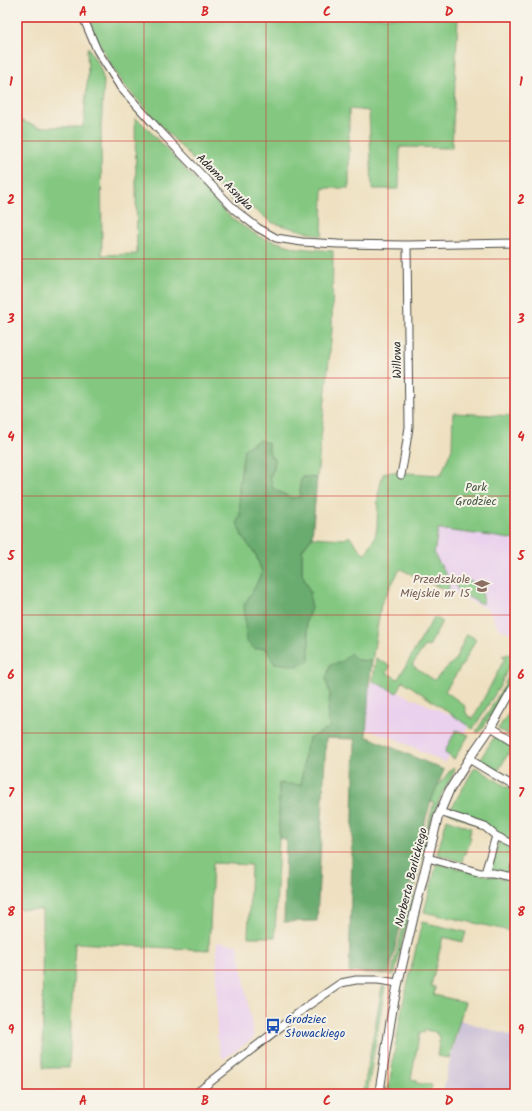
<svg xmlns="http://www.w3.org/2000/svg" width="532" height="1111" font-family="Kalam,sans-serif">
	<rect width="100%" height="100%" fill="#f7f3e8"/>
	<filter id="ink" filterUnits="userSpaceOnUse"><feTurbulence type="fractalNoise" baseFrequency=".025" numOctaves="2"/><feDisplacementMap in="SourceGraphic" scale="8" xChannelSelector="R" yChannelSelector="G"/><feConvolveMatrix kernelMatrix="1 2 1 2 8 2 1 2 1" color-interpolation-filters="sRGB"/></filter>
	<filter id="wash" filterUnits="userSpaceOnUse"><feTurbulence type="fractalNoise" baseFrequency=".012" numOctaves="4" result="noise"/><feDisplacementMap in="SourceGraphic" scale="16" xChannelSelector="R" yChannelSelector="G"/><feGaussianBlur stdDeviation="0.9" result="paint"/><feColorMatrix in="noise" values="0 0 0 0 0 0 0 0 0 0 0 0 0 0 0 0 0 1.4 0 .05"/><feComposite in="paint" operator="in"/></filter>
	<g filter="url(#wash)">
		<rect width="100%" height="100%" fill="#eee0c0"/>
		<path fill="#ead1ed" d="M438,529l40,6h13l24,5v94l-16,-5 -10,-19 -41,-19 2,-10 -16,-27z
			M373,681l87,38 10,5 -25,39 -51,-25 -27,-8 2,-43z
			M217,942l21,3 16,93 -31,21 -3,-7 -3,-15z"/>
		<path fill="#cabfd7" d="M460,1020l55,17v52l-2,5h-71z"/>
		<path fill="#83c781" stroke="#577956" d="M88,17h370l-6,131 -52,-1 -1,42h-27l-3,-78 -20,-2v79h-26l-1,48 -49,-13 -28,-20 -7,4 -69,-73 -44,-48 -14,-21 -16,-30z
			M88,47l12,21 4,13 -3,46 1,128 35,-1 -2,-136 8,6 84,90 11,9 22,14 37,11 36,3 -1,80 -15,147 -15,-1 -2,8 1,12 -10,1 -19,-10 -2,-12 4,-8v-9l-4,-3 -11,-16 -15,9 -5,39 1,28 -3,6 5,14 14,19 6,17 -8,17 1,59h11l43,-9 -3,-17 5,-15 -1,-15 -8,-19v-23l10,-13 33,2 4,-3 16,19 10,-18 2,-10 1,-32 5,-21 5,-2 53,3 11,-27 1,-35 62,3v-6v130c-26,-5 -51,-7 -77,-11l-4,25 16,27 -2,10 -48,-22 -19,35 -9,57 -15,-1 -14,1 -17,18 4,16 -2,16 1,17 -24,24 -4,34 -22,-2v54l-4,99h-27l3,-72 -38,-2 -4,87 -134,-7 -6,125h-26l-1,-158 -25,-1v-637h1l-1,-20v-133l21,8h45l5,-52 -1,-25z
			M455,579c11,1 21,1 26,12 2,5 3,8 2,13l-3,-1 -20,-10 -6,-11z
			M434,617l8,4 -13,26 -4,-1 -13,19 22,15 21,-20 12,-26 9,5 -12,23 -19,29 19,14 3,10 6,4 32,-61 -3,-2 6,-2 5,3 -13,29 -27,43 -70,-48 -6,12 -24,-12 3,-23 14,8 -3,7 11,6z
			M515,661v11l-8,18 -27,42h-4l27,-44z
			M515,704v15l-8,12 8,5v3l-17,-10z
			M456,730l13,5 -15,24 -9,-6v-2z
			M495,736l17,11 -15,26 -18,-12z
			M453,767l2,2 -1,3 -14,26 -10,25 -35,150 -4,3 29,-124 14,-50 -3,-1 5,-13z
			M475,767l40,25v50l-66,-30z
			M447,819l24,9 -2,8 2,1 -5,17 -2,-1 -2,9 -25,-8z
			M500,840l15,7v14l-5,15 -22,-5z
			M437,863l47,12 28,5 3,-8v60l-91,-20z
			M422,922l44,10 -3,10 -20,-5 -12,49 4,1 -1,8 31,7 -16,56 -12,-2 3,-20 -4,-2v-2l-11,-2 -1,3 -4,-1 -9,47 5,1v3l16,2 -2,9h-27l-15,-2 13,-80z
			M382,987h3l-18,107h-4z"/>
		<path fill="#6aac6f" stroke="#4a6c4d" d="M259,440l9,3 2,12 4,4v9l-4,8 3,12 18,10 9,-1v-12l2,-8 15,1 -5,59 -10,13v23l8,19 1,16 -5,14 3,17v22l-11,5 -24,-3 -8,-15 -11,1 -9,-8 -2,-36 10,-16 8,-17 -6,-17 -14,-19 -5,-14 3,-6 -1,-28 5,-39z
			M350,653l7,7 15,1 -3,26 -3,49 78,34 -13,31 -8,27 -34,146 -40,-2 6,-233 -29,-1 -9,183 -33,1 2,-83 -7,-1v-55l22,2 4,-33 4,-14 20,-10 -1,-17 2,-16 -4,-16 4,-14 13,-4z"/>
	</g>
	<g filter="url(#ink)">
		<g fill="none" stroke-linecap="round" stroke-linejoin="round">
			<g stroke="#484641" stroke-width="9">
				<path id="minor" d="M83,17l14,33 24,38 38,42 76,80 23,18 18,10 26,4 36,2 69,1 108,-2
					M401,475l3,-16 5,-32 -2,-182
					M491,727l24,15
					M469,759l46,28
					M440,812l45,15 11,9 19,9
					M428,858l53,15h12l19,4 3,-11
					M485,873l11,-37
					M195,1094l111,-87 35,-24 15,-3h22l20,3"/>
			</g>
			<g stroke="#484641" stroke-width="10">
				<path id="tertiary" d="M379,1094l13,-82 6,-29 16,-68 24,-98 11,-26 20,-32 22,-32 24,-42"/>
			</g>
			<use href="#minor" stroke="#fff" stroke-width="7"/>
			<use href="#tertiary" stroke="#fff" stroke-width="8"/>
		</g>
	</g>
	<path fill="none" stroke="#d62828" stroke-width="1" stroke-opacity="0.55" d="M144,17v1077M266,17v1077M388,17v1077M17,141h498M17,259h498M17,378h498M17,496h498M17,615h498M17,733h498M17,852h498M17,970h498"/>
	<defs>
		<g id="school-bare" transform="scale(1.2)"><path d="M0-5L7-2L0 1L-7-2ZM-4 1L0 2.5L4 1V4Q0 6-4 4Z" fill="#8d6e63" stroke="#f7f3e8" stroke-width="2.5" paint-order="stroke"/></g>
		<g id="bus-bare" transform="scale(1.2)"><path d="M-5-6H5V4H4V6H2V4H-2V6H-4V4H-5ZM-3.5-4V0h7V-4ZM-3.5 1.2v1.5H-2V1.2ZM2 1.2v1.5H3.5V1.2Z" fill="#1a4fb4" stroke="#f7f3e8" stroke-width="2.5" paint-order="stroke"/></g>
	</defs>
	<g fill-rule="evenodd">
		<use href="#school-bare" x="482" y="586"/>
		<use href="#bus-bare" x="273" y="1026"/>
	</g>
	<g text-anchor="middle" stroke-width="4" stroke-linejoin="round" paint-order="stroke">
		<g font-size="12" fill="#2b2b2b" stroke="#f7f3e8">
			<text transform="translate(225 182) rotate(45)" y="4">Adama Asnyka</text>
			<text transform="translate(397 360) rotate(-91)" y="4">Willowa</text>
			<text transform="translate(411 877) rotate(-76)" y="4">Norberta Barlickiego</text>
		</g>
		<g font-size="12" fill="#455a45" stroke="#f7f3e8">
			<text x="476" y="491">Park<tspan x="476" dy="14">Grodziec</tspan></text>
		</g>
		<g font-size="12" fill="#785e54" stroke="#f7f3e8" text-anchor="end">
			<text x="470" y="583">Przedszkole<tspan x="470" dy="14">Miejskie nr 15</tspan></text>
		</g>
		<g font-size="12" fill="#164399" stroke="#f7f3e8" text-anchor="start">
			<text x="285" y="1023">Grodziec<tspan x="285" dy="14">Słowackiego</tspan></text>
		</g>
	</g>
	<rect width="532" height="1111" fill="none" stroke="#f7f3e8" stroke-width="44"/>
	<rect x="22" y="22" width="488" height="1067" fill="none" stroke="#d62828" stroke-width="1.5"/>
	<g font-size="13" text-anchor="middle" font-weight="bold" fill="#d62828">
		<text x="83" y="16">A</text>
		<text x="205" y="16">B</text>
		<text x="327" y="16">C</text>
		<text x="449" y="16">D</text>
		<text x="11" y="86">1</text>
		<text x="521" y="86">1</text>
		<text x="11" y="204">2</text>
		<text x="521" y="204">2</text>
		<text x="11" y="323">3</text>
		<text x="521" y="323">3</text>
		<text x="11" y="441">4</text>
		<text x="521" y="441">4</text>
		<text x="11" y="560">5</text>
		<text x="521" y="560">5</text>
		<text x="11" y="679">6</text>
		<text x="521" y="679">6</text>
		<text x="11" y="797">7</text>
		<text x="521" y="797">7</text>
		<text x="11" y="916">8</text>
		<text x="521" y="916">8</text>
		<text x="11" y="1034">9</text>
		<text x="521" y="1034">9</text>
		<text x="83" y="1105">A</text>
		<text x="205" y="1105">B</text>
		<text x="327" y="1105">C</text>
		<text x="449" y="1105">D</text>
	</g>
</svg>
